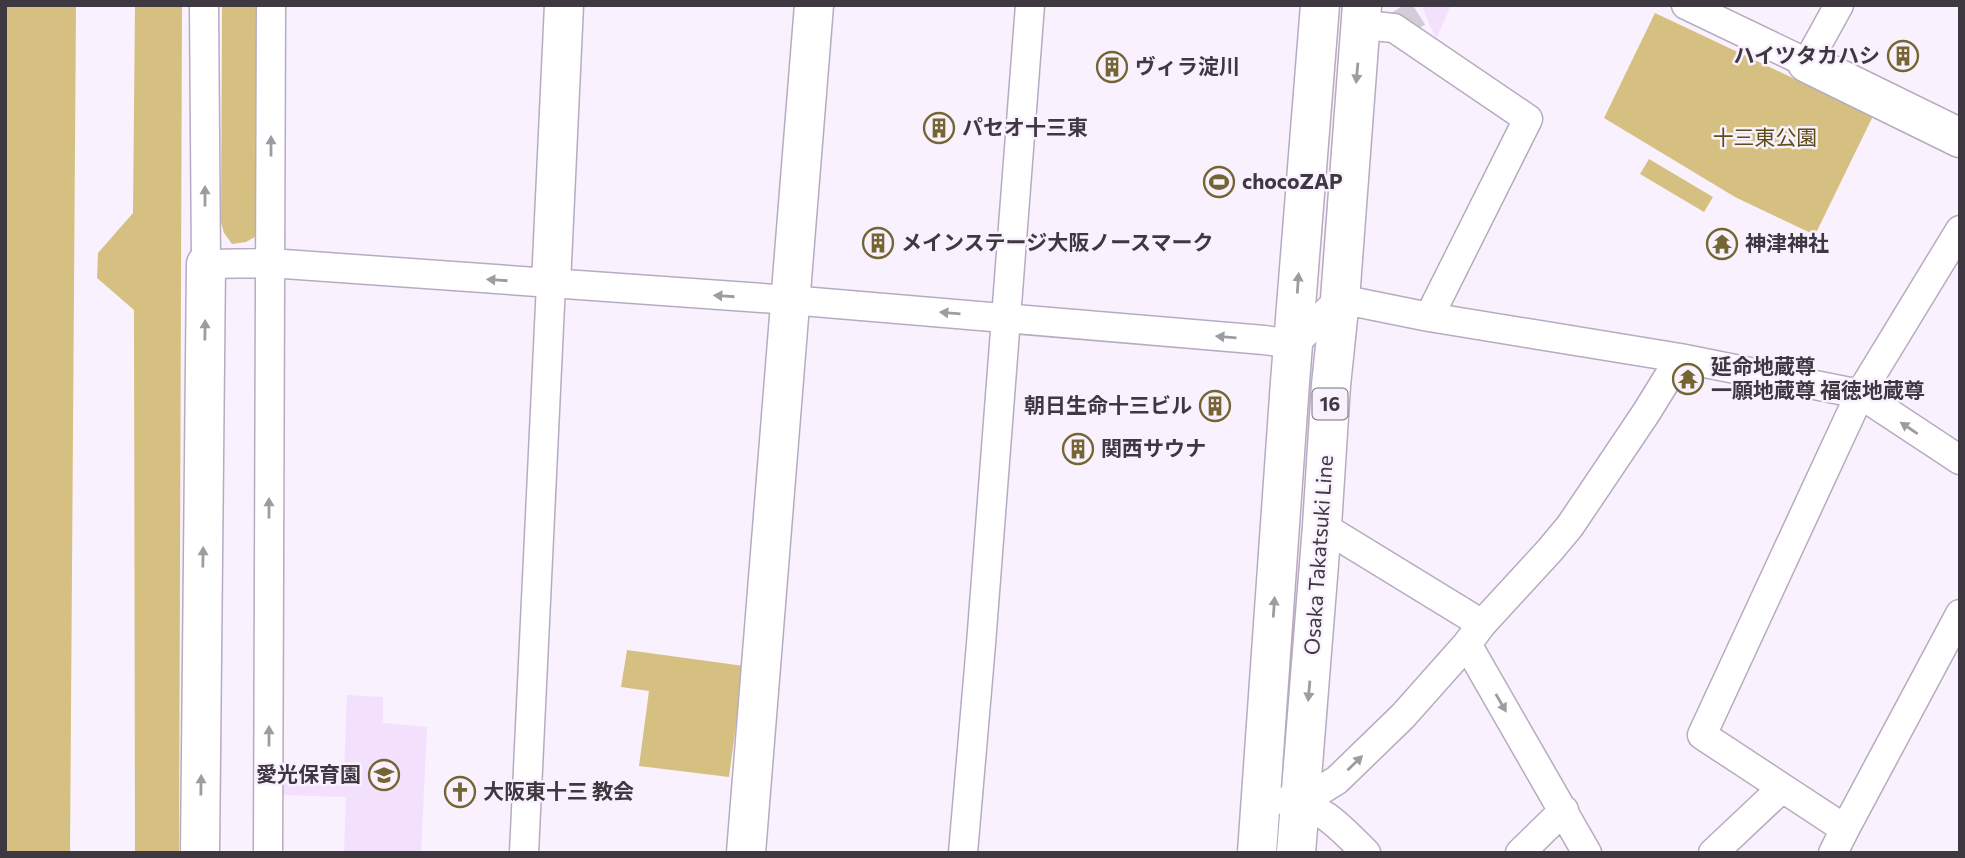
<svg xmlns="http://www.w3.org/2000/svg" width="1965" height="858" font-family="Commissioner,'Noto Sans JP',sans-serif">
	<rect width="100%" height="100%" fill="#f9f1fe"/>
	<path fill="#f2e0fc" d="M1422,5h29l-15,34 -13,-30z
		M347,695l36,2v26l44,4 -6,126h-77l2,-56 -66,-2v-21l64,1z"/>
	<path fill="#d6c081" d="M5,5h71l-6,848h-65z
		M135,5h47l-3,848h-44l-1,-543 -37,-32 1,-25 35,-40z
		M222,5h38l-2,223 -3,9 -9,5 -14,2 -8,-11 -3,-11z
		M1655,13l218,103 -58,119 -80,-38 -131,-79z
		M1649,159l64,38 -9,15 -64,-38z
		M627,650l117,16 -15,111 -90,-11 10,-75 -28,-4z"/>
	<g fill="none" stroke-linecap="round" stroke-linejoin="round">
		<path stroke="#d4ccd8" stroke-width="28" stroke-dasharray="28 14" stroke-linecap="butt" d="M1394,28l31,-20 1,-3"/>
		<g stroke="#b8abc0" stroke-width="31">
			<path id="street" d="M204,5l2,259 64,-1 520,37 474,40 30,4 46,-45 89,18 251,41 180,36 100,66
				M1686,5l121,58 32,-58
				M1361,25l33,3 134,91 -99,198
				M1322,526l160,98
				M1467,644l120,209
				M1285,801c37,4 56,27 81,52
				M1300,803l37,-23 66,-64 64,-72 15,-20 68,-74 20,-24 76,-113 34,-55
				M1845,829l115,-215
				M268,853l3,-848
				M524,853l27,-569
				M963,853l18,-209 49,-639
				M1520,853l44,-43
				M1713,853l69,-65
				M1833,853l12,-24 -143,-94 158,-341 100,-164"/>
		</g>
		<g stroke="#b8abc0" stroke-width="41">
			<path id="secondary" d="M1807,63l153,75
				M551,284l13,-279
				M200,853l6,-589
				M746,853l68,-848"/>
		</g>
		<g stroke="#b8abc0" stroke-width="41">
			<path id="primary" d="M1257,853l33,-471 30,-377
				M1296,853l26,-327 9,-141 9,-86 22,-294"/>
		</g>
		<use href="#street" stroke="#fff" stroke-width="28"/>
		<use href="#secondary" stroke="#fff" stroke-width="38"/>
		<use href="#primary" stroke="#fff" stroke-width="38"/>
	</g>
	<defs><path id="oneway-solid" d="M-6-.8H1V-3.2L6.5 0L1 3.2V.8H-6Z" transform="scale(1.75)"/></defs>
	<g fill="#9e9ca0">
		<use href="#oneway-solid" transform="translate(1357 73) rotate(95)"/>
		<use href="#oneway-solid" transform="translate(271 146) rotate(-90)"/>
		<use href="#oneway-solid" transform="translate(205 196) rotate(-90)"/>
		<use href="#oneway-solid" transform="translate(497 280) rotate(-176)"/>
		<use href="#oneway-solid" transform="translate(1298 283) rotate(-86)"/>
		<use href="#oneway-solid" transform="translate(724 296) rotate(-176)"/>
		<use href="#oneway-solid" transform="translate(950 313) rotate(-175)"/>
		<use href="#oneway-solid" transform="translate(205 330) rotate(-89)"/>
		<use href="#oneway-solid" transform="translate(1226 337) rotate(-175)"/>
		<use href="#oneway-solid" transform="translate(1909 428) rotate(-146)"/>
		<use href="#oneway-solid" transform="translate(269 508) rotate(-90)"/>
		<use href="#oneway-solid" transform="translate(203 557) rotate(-89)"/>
		<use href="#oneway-solid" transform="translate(1274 607) rotate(-86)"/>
		<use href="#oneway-solid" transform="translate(1309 691) rotate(95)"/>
		<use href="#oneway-solid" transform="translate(1501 703) rotate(60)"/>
		<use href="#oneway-solid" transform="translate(269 736) rotate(-90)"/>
		<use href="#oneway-solid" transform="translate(1355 763) rotate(-44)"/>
		<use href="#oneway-solid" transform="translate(201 785) rotate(-89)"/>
	</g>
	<defs>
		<g id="building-ring" transform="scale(1.575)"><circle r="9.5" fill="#f9f1fe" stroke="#756532" stroke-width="1.5"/><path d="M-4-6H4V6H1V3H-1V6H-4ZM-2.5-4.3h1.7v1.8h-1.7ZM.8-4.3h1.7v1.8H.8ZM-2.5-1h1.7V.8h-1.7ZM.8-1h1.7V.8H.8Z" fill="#756532"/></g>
		<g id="stadium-ring" transform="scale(1.575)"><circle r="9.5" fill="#f9f1fe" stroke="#756532" stroke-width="1.5"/><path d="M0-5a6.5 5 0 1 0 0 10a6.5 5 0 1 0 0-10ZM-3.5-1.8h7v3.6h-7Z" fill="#756532"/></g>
		<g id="temple-ring" transform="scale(1.575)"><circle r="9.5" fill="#f9f1fe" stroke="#756532" stroke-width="1.5"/><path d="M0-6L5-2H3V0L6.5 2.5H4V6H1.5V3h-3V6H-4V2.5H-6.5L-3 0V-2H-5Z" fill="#756532"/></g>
		<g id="school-ring" transform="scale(1.575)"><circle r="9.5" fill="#f9f1fe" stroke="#756532" stroke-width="1.5"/><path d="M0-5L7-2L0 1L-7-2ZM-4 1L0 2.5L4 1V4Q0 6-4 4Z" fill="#756532"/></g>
		<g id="church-ring" transform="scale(1.575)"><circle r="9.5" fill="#f9f1fe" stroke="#756532" stroke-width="1.5"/><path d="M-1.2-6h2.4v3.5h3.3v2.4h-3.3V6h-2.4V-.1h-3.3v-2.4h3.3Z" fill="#756532"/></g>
	</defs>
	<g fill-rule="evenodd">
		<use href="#building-ring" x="1903" y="56"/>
		<use href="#building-ring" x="1112" y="67"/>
		<use href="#building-ring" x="939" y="128"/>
		<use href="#stadium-ring" x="1219" y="182"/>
		<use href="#building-ring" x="878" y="243"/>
		<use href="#temple-ring" x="1722" y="244"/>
		<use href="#temple-ring" x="1688" y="379"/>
		<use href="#building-ring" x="1215" y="406"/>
		<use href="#building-ring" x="1078" y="449"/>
		<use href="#school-ring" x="384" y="775"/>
		<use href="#church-ring" x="460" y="792"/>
	</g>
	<g text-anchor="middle" stroke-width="5" stroke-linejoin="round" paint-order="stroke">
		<rect fill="#f9f1fe" stroke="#76707a" stroke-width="2" x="1312.5" y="388.5" width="35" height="31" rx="5"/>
		<g font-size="19" font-weight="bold" fill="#3e3841">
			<text x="1330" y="411">16</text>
		</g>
		<g font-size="21" font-weight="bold" fill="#3e3841" stroke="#f9f1fe" text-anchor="start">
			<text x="1880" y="63" text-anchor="end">ハイツタカハシ</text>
			<text x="1135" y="74">ヴィラ淀川</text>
			<text x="962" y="135">パセオ十三東</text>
			<text x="1242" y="189">chocoZAP</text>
			<text x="901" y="250">メインステージ大阪ノースマーク</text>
			<text x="1745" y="251">神津神社</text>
			<text x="1711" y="374">延命地蔵尊<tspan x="1711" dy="24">一願地蔵尊 福徳地蔵尊</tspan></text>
			<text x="1192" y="413" text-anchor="end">朝日生命十三ビル</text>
			<text x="1101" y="456">関西サウナ</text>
			<text x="361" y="782" text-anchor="end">愛光保育園</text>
			<text x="483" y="799">大阪東十三 教会</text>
		</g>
		<g font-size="21" fill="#5e4d16" stroke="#f9f1fe">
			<text x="1765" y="145">十三東公園</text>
		</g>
		<g font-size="21" fill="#3e3841" stroke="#f9f1fe">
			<text transform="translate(1319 555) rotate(-86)" y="7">Osaka Takatsuki Line</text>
		</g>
	</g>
	<rect width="1965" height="858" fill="none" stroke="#3e3841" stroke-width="14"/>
</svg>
